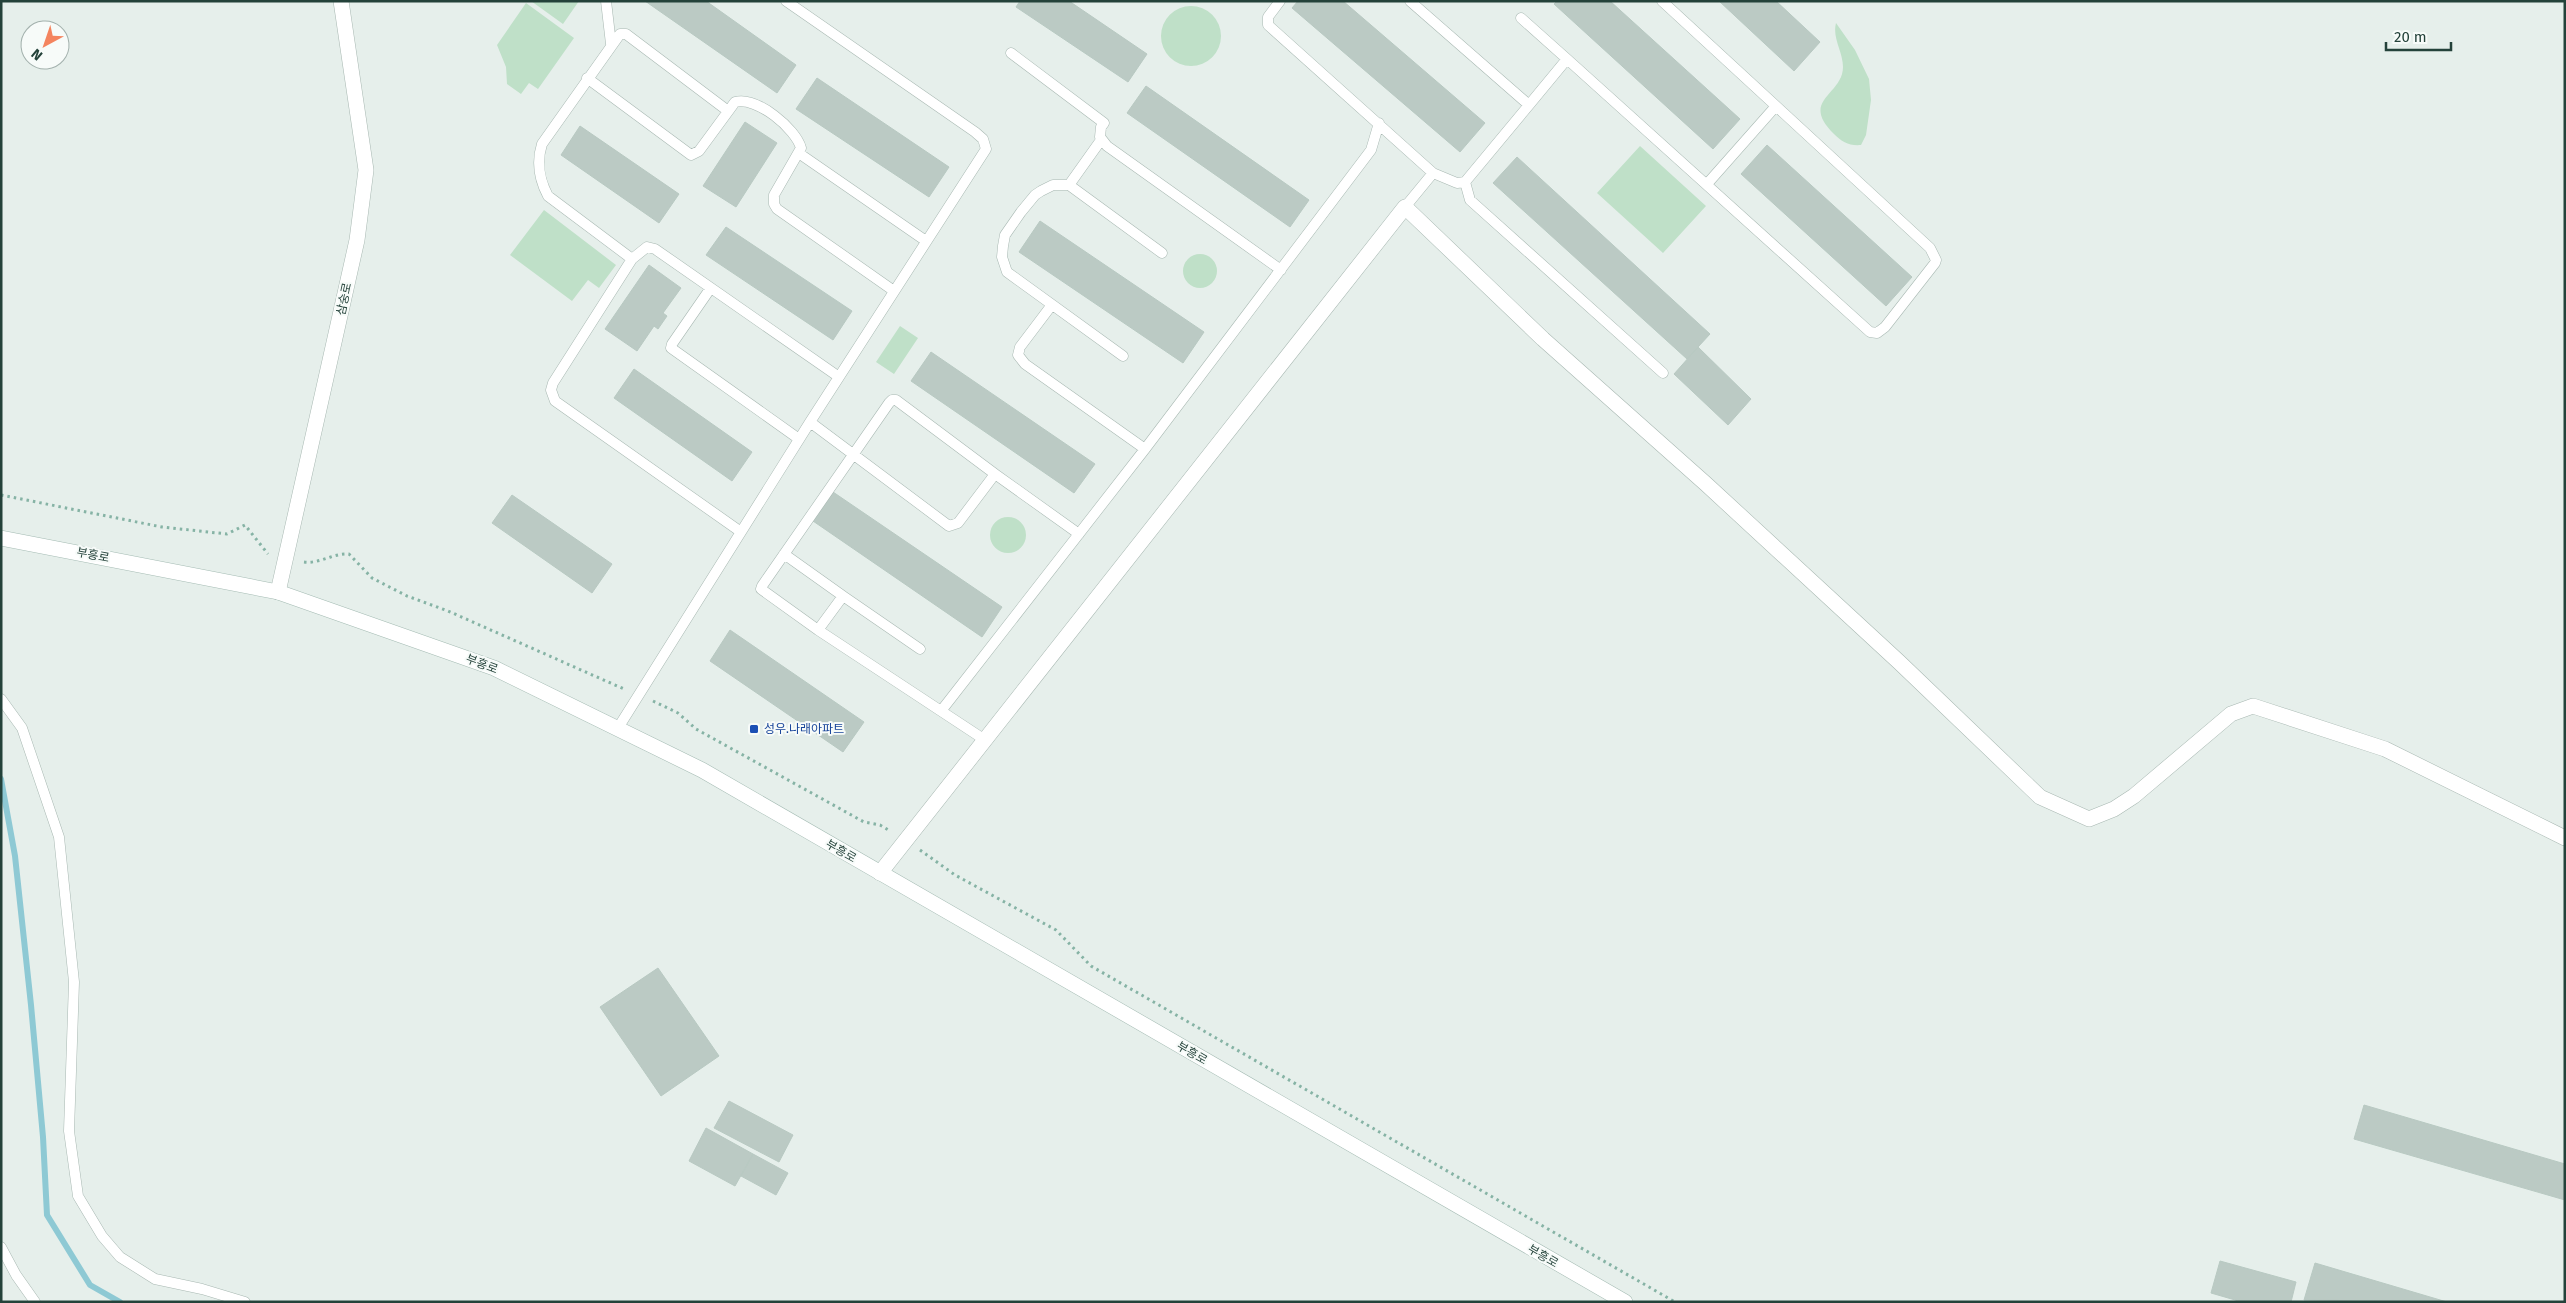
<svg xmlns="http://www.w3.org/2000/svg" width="2566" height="1303" font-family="'Fira Sans','Noto Sans KR',sans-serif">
	<rect width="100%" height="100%" fill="#e6efeb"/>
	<path fill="#bfe0c8" d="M531,1h48l-16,23z
		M526,3l48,35 -36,51 -9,-6 -8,11 -14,-10 -1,-17 -9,-22z
		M1161 36a30 30 0 1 1 60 0a30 30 0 1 1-60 0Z
		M1836,23l19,27 14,29 2,21 -5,35 -5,10c-12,1 -19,-3 -27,-11 -35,-34 9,-39 9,-67 0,-15 -11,-29 -7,-44z
		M1640,146l66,60 -43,47 -66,-60z
		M544,210l72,55 -17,23 -11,-8 -16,21 -62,-46z
		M1183 271a17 17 0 1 1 34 0a17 17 0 1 1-34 0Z
		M900,326l18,12 -24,36 -18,-12z
		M990 535a18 18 0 1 1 36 0a18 18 0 1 1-36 0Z"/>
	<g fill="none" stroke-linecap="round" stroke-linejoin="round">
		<path stroke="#8ec9d4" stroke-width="6" d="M1,779l14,77 16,149 12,132 4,78 43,70 30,17"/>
	</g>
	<path fill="#bbcac4" stroke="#b8c9c2" d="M645,1h61l90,64 -19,28z
		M1020,1h49l78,53 -19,28 -112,-75z
		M1298,1h45l142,122 -25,29 -168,-144z
		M1557,1h53l130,118 -27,30 -159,-145z
		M1719,1h57l44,41 -26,29z
		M817,78l132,89 -20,30 -133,-88z
		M1146,86l163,114 -19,27 -163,-114z
		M745,122l32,21 -41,64 -33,-21z
		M580,126l99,68 -20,29 -98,-68z
		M1767,145l145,132 -26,29 -145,-132z
		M1517,157l193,177 -23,25 -194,-176z
		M1040,221l164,111 -21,31 -164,-111z
		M726,227l126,84 -19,29 -127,-85z
		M649,265l32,23 -18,25 4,3 -9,13 -4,-3 -17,25 -32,-22z
		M1698,347l53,52 -23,26 -54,-51z
		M931,352l164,112 -21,29 -163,-112z
		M634,369l118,83 -20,29 -118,-83z
		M833,492l169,115 -20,30 -169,-116z
		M512,495l100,69 -20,29 -100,-70z
		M730,630l134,92 -21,30 -133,-91z
		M658,968l61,88 -58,40 -61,-89z
		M729,1101l64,34 -14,27 -65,-34z
		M2364,1105l201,59v36l-211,-61z
		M706,1128l47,26 -18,32 -46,-25z
		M753,1154l35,19 -12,22 -35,-19z
		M2220,1261l76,21 -5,20h-49l-31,-9z
		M2315,1263l132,39 -143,-2z"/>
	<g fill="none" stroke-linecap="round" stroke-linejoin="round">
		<g stroke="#a8b8b2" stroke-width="11">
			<path id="lane" d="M606,1l5,43
				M1280,1l-12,16v8l165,148 -28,34
				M1410,1l119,104 -64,77 -8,1 -24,-10
				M1662,1l114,105
				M1521,18l46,41 -38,46
				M1011,53l93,70 -3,4 -1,10 7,9 174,124
				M1567,59l303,273 7,1 8,-6 50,-64 1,-3 -6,-12 -154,-142 -69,78
				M587,78l104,77 8,-4 36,-49c22,-6 61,27 66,46l-27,47v9l3,5 117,82
				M800,154l126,87
				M1465,182l5,18 193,173
				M1069,185l32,-45
				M632,259l-84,-63c-9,-17 -12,-33 -6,-52l78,-110h6l102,77
				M710,289l-38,55 -1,4 128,91
				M1051,306l-31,41 -2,8 7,9 120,85
				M1123,356l-116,-84 -5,-15 1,-11 2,-11 16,-23 14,-17 6,-4 12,-6h16l93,68
				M810,422l139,104 9,-3 37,-49 -99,-74h-4l-3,3 -127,183 -1,3 57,41 167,110
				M995,474l84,60
				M741,532l-186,-131 -4,-11 2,-7 79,-124 15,-12 8,2 184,128
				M784,554l59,42 -25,34
				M843,596l77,53
				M1,699l21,29 37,109 15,145 -5,149 9,65 24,40 18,21 35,22 47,10 43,13
				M941,711l204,-262 226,-299 8,-27
				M618,728l192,-306 176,-273 -3,-10 -8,-7 -189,-131
				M1,1247l15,28 19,27"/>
		</g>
		<g stroke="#a8b8b2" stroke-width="16">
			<path id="street" d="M278,592l79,-352 9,-70 -25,-169
				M880,873l525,-666 138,132 163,145 193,178 141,135 49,22 25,-10 20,-13 97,-82 22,-8 132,43 180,89"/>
		</g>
		<g stroke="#a4bbb3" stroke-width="16">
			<path id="secondary" d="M1,538l277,54 216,76 208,102 923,532"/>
		</g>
		<path stroke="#86b3a5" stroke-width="3" stroke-dasharray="2.5 4" stroke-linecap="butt" d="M1,495l161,32 65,7 18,-9 23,29
			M304,562c16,2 29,-9 45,-8l23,24 35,18 41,15 176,78
			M653,701l25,12 18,16 168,93 16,3 10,6
			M920,850l35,25 101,55 35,36 584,336"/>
		<use href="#lane" stroke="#fff" stroke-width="10"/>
		<use href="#street" stroke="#fff" stroke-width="15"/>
		<use href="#secondary" stroke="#fff" stroke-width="15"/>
	</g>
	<rect fill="#1a4fb4" stroke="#f7fbf9" stroke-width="2" x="749" y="724" width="10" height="10" rx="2.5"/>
	<g text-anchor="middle" stroke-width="4" stroke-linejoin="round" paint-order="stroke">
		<g font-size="12" fill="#24423a" stroke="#f7fbf9">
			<text transform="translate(344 299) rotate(-78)" y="4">삼숭로</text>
			<text transform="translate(93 555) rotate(11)" y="4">부흥로</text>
			<text transform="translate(482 664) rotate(21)" y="4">부흥로</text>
			<text transform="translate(841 851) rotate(30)" y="4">부흥로</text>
			<text transform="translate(1192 1053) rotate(30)" y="4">부흥로</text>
			<text transform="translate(1543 1256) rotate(30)" y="4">부흥로</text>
		</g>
		<g font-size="12" fill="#164399" stroke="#f7fbf9" text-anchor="start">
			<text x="764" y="733">성우.나래아파트</text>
		</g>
	</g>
	<rect width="2566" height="1303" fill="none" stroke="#24423a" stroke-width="5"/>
	<g transform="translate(45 45) rotate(220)"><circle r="24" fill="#f7fbf9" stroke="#a3b1ad"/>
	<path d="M0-4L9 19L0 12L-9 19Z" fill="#f4845f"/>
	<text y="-8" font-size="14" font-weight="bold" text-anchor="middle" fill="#24423a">N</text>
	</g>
	<path d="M2386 42v8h65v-8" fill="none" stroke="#24423a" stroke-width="2.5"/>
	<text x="2394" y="42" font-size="15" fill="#24423a" stroke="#f7fbf9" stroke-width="4" paint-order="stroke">20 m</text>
</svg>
